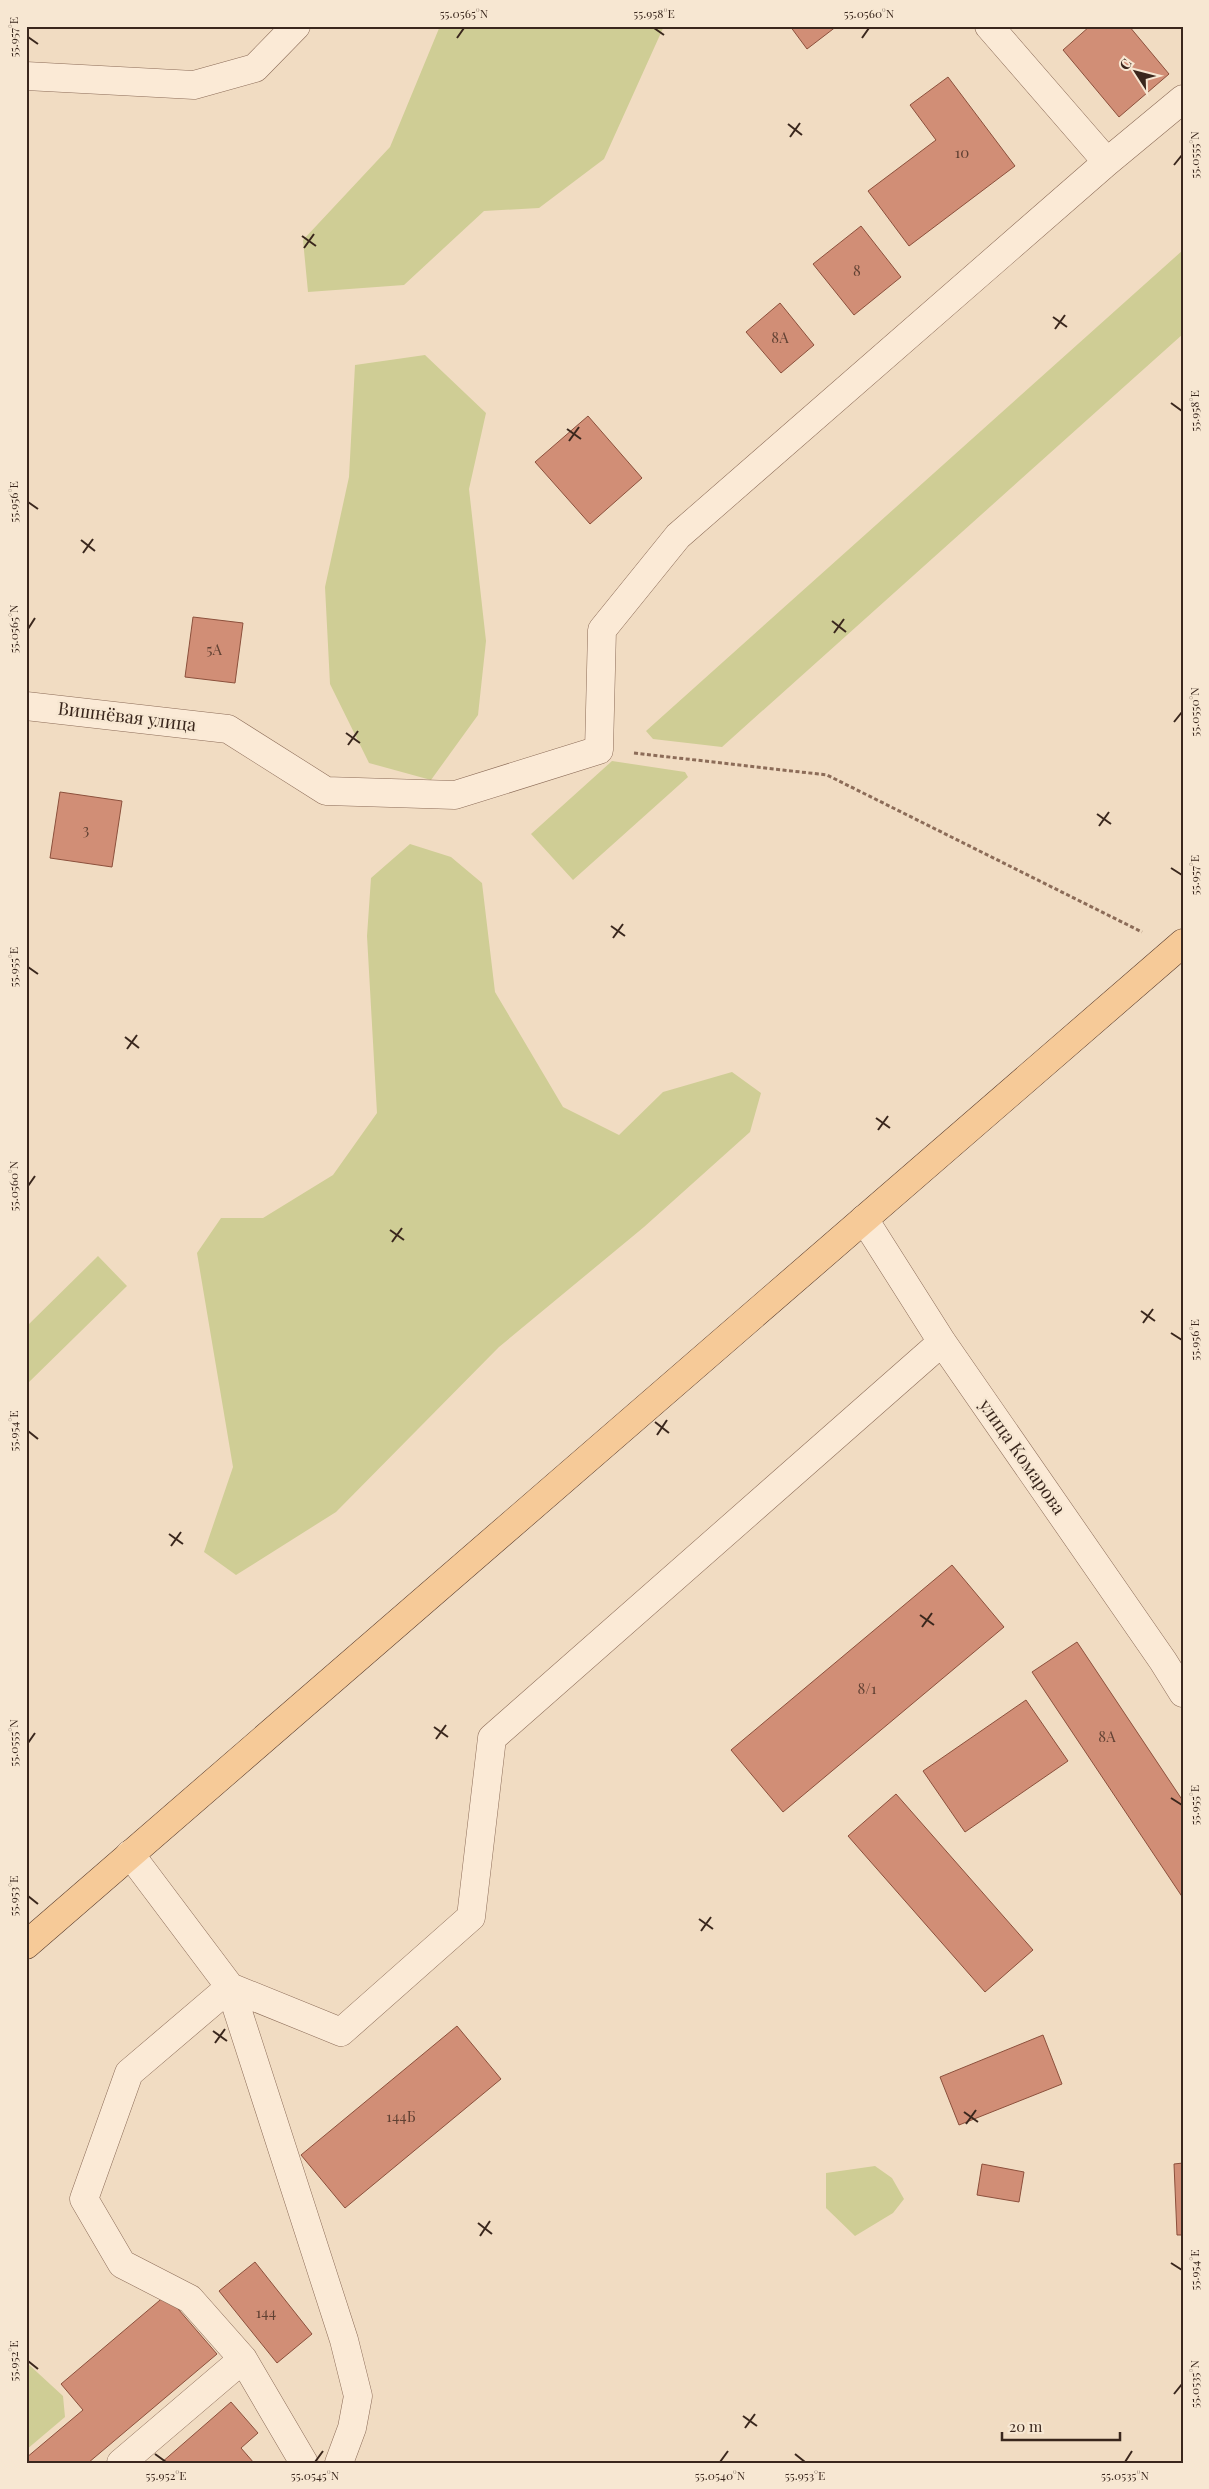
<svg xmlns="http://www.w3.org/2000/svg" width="1209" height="2489" font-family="'Playfair Display',serif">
	<rect width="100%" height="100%" fill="#f1dcc2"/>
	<path fill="#cfcd95" d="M440,26h224l-60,133 -65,49 -55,3 -80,74 -96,7 -5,-52 87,-93z
		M1183,250v84l-461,413 -69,-8 -7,-8z
		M425,355l61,58 -17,76 17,152 -8,74 -47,65 -62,-17 -39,-79 -5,-97 24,-110 6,-112z
		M612,761l73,11 3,5 -115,103 -42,-46z
		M410,844l41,13 31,26 13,109 68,115 56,28 44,-43 69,-20 29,21 -11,39 -106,95 -145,120 -163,165 -100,63 -32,-23 29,-85 -36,-214 24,-35h42l70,-43 44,-62 -10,-177 4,-58z
		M98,1256l29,30 -101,99v-58z
		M875,2166l17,12 12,21 -11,14 -38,23 -29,-28v-35z
		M26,2362l37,34 2,21 -39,33z"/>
	<path fill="#d18e76" stroke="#8c503c" d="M790,26h47l-30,23z
		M1090,26h39l40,48 -50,43 -56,-67z
		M948,77l67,89 -106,80 -41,-55 68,-51 -26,-35z
		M861,226l40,51 -47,38 -41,-51z
		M780,303l34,42 -33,28 -35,-41z
		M588,416l54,62 -52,46 -55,-62z
		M193,617l50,6 -8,60 -50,-6z
		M60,792l62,9 -10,66 -62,-9z
		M952,1565l52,62 -221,185 -52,-62z
		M1077,1642l106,159v97l-151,-226z
		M1026,1700l42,61 -103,71 -42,-61z
		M896,1794l137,156 -48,42 -137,-156z
		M457,2026l44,53 -156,129 -44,-53z
		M1043,2035l19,49 -103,41 -19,-48z
		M1183,2163v72h-6l-3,-71z
		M982,2164l42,8 -5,30 -42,-7z
		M255,2262l57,72 -35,29 -58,-72z
		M166,2295l51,59 -129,109h-62v-5l57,-48 -22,-26z
		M231,2402l27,31 -17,15 13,15h-93z"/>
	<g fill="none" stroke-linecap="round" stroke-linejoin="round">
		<g stroke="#8c6c58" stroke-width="29">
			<path id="minor" d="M26,76l168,9 61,-17 41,-42
				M1107,162l76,-63
				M26,706l202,23 98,62 129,4 144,-45 3,-120 76,-94 429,-374 -118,-136
				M864,1219l78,123 221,319 20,32
				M130,1854l100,133 -101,86 -45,126 38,65 68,35 53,60 61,104
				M121,2463l122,-104
				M339,2463l13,-35 6,-32 -14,-56 -114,-353 111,45 130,-115 21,-179 450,-396"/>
		</g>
		<g stroke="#593b2c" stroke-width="29">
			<path id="major" d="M26,1945l1157,-1002"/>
		</g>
		<path stroke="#8c6c58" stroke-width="3" stroke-dasharray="4 2.5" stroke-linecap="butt" d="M634,753l193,22 315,157"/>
		<use href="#minor" stroke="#fbead6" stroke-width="28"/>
		<use href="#major" stroke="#f6ca98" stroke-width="28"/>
	</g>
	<path fill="none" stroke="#3a271d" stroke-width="2" d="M654,28l10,7M28,37l10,7M457,38l7,-10M862,38l7,-10M788,124l14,11M790,137l10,-14M1174,165l8,-10M302,236l14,10M304,248l10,-14M1053,317l14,10M1055,329l10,-14M1171,403l11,8M567,429l14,10M569,441l10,-14M28,502l10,7M81,540l14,11M83,553l10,-14M832,621l14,11M28,629l7,-11M834,633l10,-14M1174,722l8,-10M346,733l14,10M348,745l10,-14M1097,814l14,10M1099,826l10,-14M1171,868l11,7M611,926l14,10M613,938l10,-14M28,967l10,7M125,1037l14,11M127,1049l10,-14M876,1118l14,10M878,1130l10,-14M28,1186l7,-10M390,1230l14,10M392,1242l10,-14M1141,1311l14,10M1143,1323l10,-14M1171,1333l11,7M655,1422l14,11M28,1431l10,8M657,1435l10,-15M169,1534l14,10M171,1546l10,-14M920,1615l14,10M922,1627l10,-14M434,1727l14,10M436,1739l10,-14M28,1743l7,-10M1171,1798l11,7M28,1896l10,8M699,1919l14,10M701,1931l10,-14M213,2031l14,10M215,2043l10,-14M964,2112l14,10M966,2124l10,-14M478,2223l14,11M480,2236l10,-15M1171,2263l11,7M28,2361l10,8M1174,2394l8,-10M743,2416l14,10M745,2428l10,-14M155,2454l11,8M795,2454l10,8M315,2462l8,-11M720,2462l8,-11M1125,2462l7,-11"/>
	<g text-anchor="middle" stroke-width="5" stroke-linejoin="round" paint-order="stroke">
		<g font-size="15" fill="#604133">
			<text x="962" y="158">10</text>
			<text x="857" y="276">8</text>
			<text x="780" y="343">8А</text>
			<text x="214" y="655">5А</text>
			<text x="86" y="835">3</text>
			<text x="867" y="1694">8/1</text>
			<text x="1107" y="1742">8А</text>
			<text x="401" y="2122">144Б</text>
			<text x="266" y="2318">144</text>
		</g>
		<g font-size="18" fill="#3a271d" stroke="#f7e7d2">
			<text transform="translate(127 717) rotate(7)" y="6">Вишнёвая улица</text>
			<text transform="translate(1022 1457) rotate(55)" y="6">улица Комарова</text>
		</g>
	</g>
	<rect width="1209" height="2489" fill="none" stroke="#f7e7d2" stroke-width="55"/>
	<g transform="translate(1136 72) rotate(306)" stroke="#f7e7d2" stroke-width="4" paint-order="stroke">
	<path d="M0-4L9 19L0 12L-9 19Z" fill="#3a271d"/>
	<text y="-8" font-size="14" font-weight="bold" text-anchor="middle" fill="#3a271d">С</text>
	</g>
	<path d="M1002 2432v8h118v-8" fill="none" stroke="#3a271d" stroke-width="2.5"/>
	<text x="1009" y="2432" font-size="15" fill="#3a271d" stroke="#f7e7d2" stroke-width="4" paint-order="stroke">20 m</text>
	<rect x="28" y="28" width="1154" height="2434" fill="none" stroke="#3a271d" stroke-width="2"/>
	<g font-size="12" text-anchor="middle" fill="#3a271d">
		<text x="464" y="18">55.0565°N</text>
		<text x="654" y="18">55.958°E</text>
		<text x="869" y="18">55.0560°N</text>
		<text transform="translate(14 37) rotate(-90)" y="4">55.957°E</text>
		<text transform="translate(1195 155) rotate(-90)" y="4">55.0555°N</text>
		<text transform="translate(1195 411) rotate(-90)" y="4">55.958°E</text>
		<text transform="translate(14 502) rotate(-90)" y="4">55.956°E</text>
		<text transform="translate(14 629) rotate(-90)" y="4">55.0565°N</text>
		<text transform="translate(1195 712) rotate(-90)" y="4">55.0550°N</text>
		<text transform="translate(1195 875) rotate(-90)" y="4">55.957°E</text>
		<text transform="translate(14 967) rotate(-90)" y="4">55.955°E</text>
		<text transform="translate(14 1186) rotate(-90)" y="4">55.0560°N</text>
		<text transform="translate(1195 1340) rotate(-90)" y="4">55.956°E</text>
		<text transform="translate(14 1431) rotate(-90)" y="4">55.954°E</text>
		<text transform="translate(14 1743) rotate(-90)" y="4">55.0555°N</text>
		<text transform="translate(1195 1805) rotate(-90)" y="4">55.955°E</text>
		<text transform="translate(14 1896) rotate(-90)" y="4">55.953°E</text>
		<text transform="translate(1195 2270) rotate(-90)" y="4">55.954°E</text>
		<text transform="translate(14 2361) rotate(-90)" y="4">55.952°E</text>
		<text transform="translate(1195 2384) rotate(-90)" y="4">55.0535°N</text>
		<text x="166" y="2480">55.952°E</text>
		<text x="315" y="2480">55.0545°N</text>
		<text x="720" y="2480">55.0540°N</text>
		<text x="805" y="2480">55.953°E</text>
		<text x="1125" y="2480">55.0535°N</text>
	</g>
</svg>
